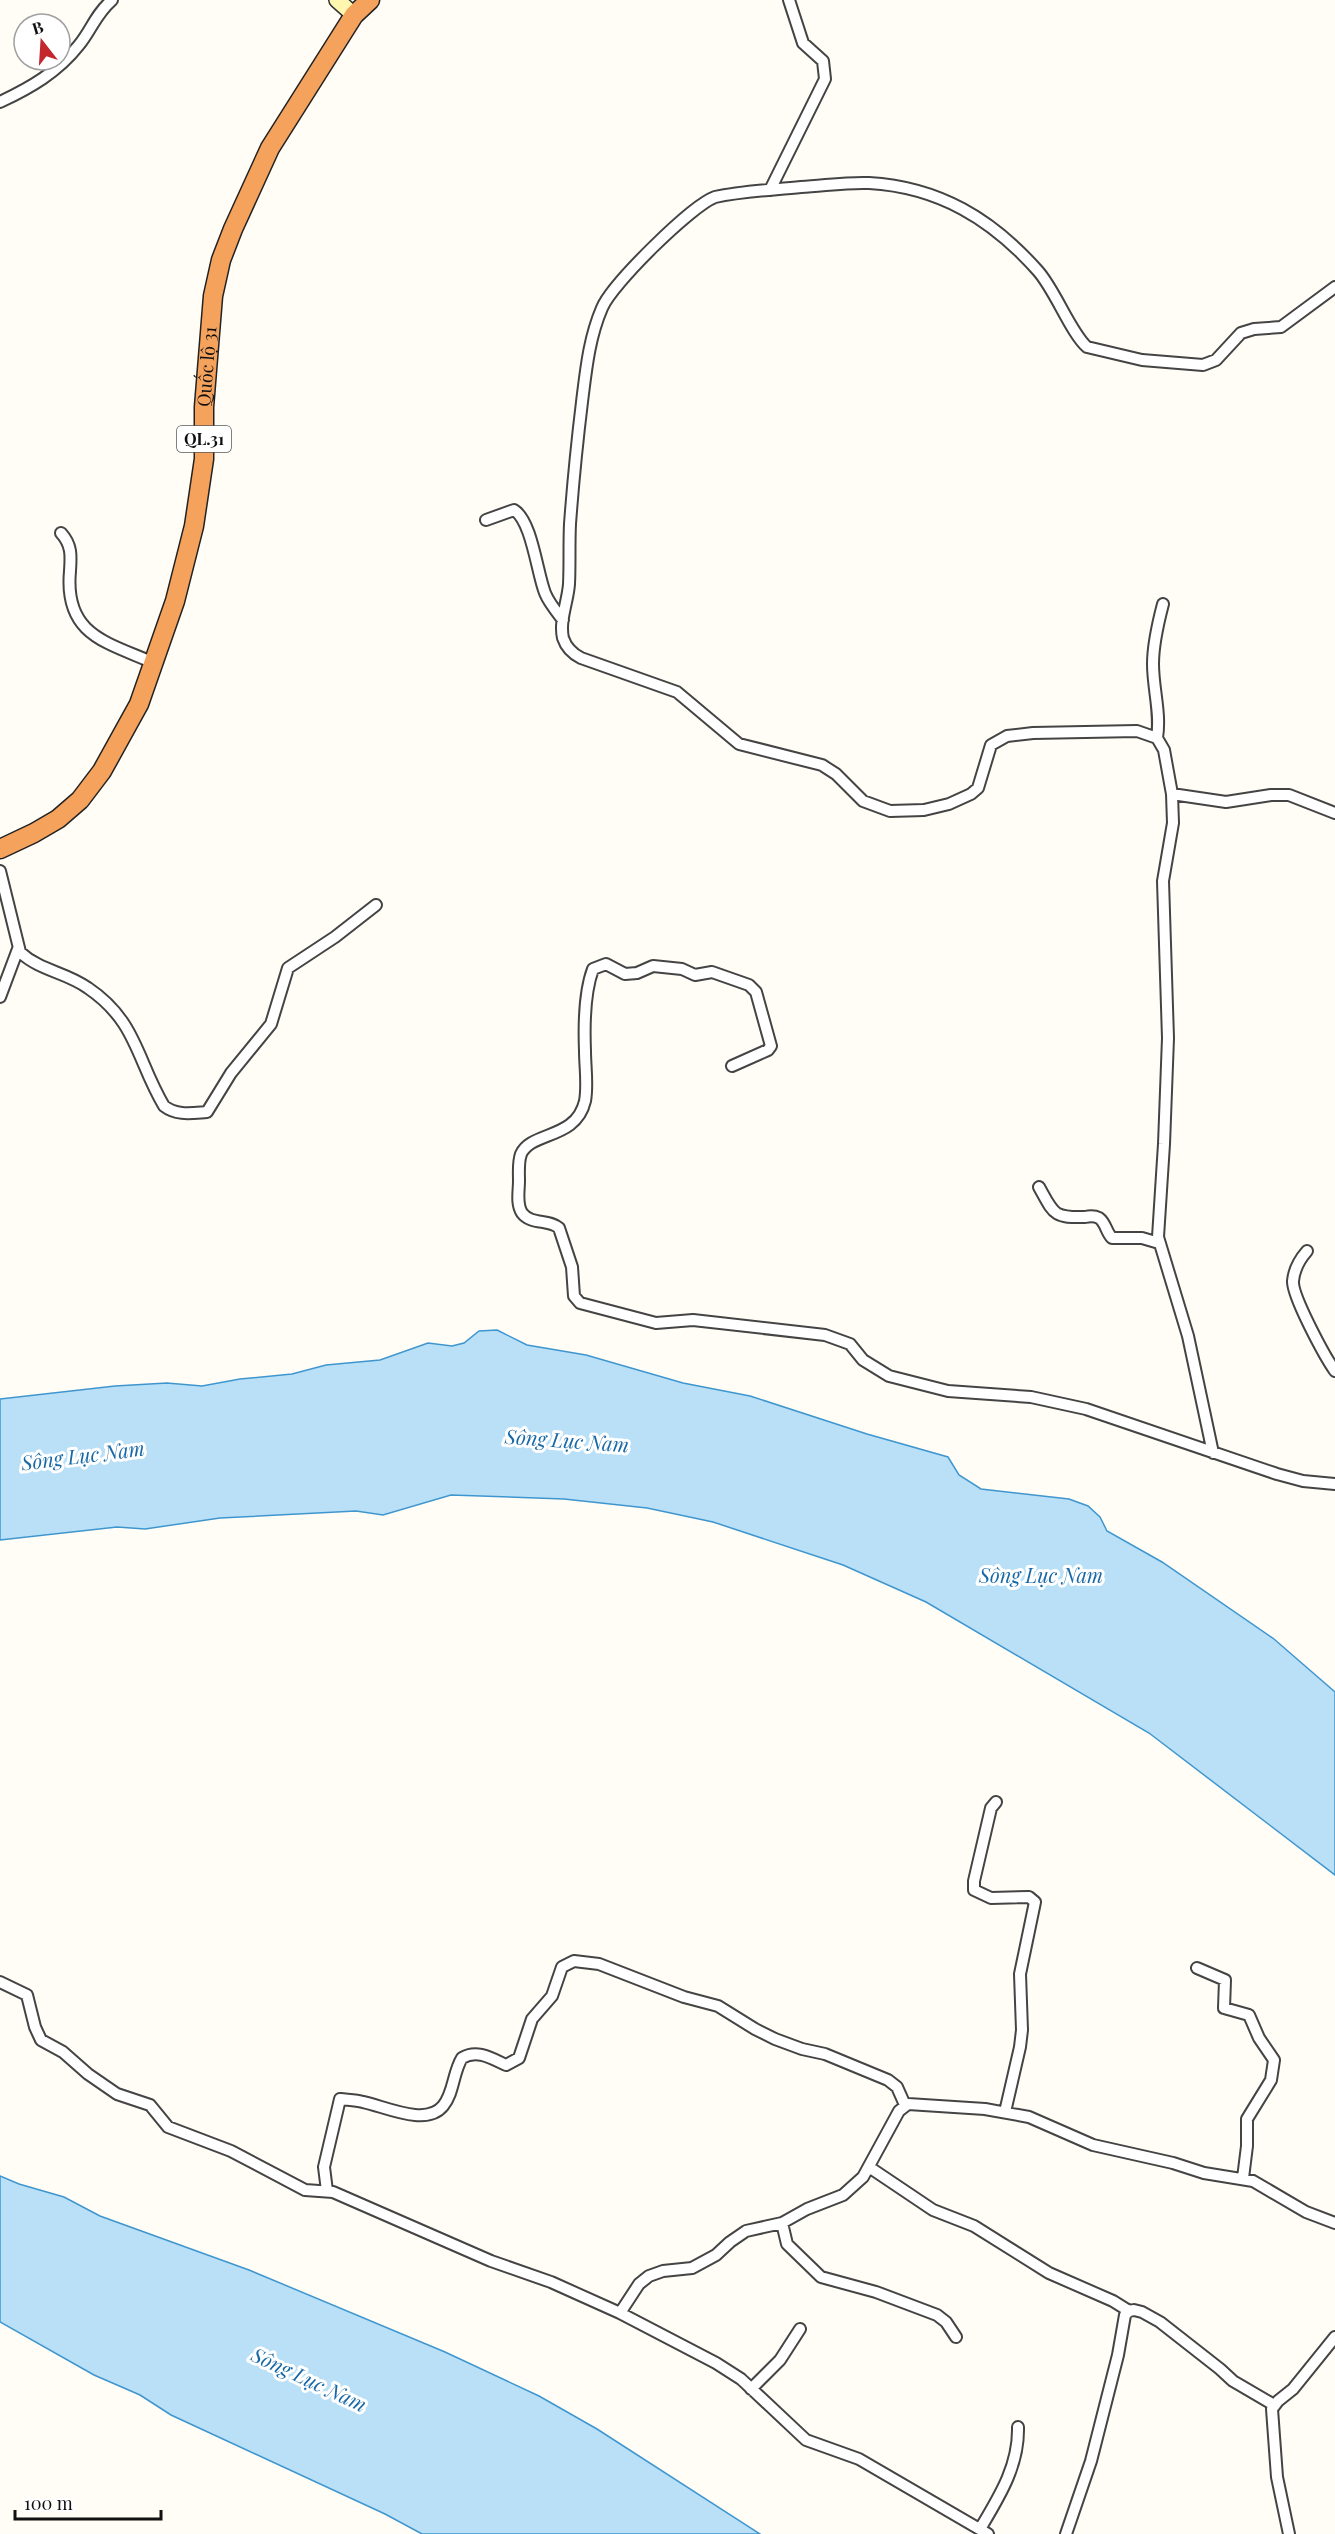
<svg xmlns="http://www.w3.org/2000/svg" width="1335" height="2534" font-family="'Playfair Display',serif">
	<rect width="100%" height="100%" fill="#fffdf5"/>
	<path fill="#b9e0f7" stroke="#3f96cf" stroke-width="1.5" d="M497,1330l30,15 59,10 97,28 67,13 117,38 81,23 11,18 22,14 88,10 19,7 12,11 7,14 55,31 112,77 61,53v183l-186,-142 -223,-131 -83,-37 -130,-43 -66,-14 -83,-9 -113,-4 -68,20 -27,-4 -136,7 -75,11 -28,-2 -117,13v-141l115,-13 52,-3 35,3 38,-7 52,-5 34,-9 54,-5 48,-17 24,3 12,-3 15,-12z
		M0,2176l19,8 45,13 36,19 149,54 196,82 94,44 58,33 163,105h-338l-37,-20 -214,-99 -31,-20 -46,-20 -94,-53z"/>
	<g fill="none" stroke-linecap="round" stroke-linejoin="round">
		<g stroke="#444" stroke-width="14">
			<path id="street" d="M0,102c30,-14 58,-30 79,-57 13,-16 16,-30 33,-45
				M770,190l55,-111 -2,-18 -20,-18 -14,-43
				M486,520l28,-10c18,11 23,63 31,83 4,10 11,18 18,27
				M61,533c11,12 10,23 9,38 -6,64 36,71 84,92
				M1157,738c4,-25 -4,-49 -4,-74 0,-20 5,-41 10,-60
				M1172,794l54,8 45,-7h18l46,18
				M0,871l20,81c20,19 46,20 68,36 49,33 49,73 76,118 13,10 28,7 43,6l24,-39 40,-49 17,-56 47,-31 41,-32
				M0,997l18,-48
				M732,1066l36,-16 3,-4 -15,-54 -7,-7 -37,-13 -17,3 -13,-6 -29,-3 -16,7 -12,1 -19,-10 -13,5c-9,24 -9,57 -8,82 0,16 3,34 0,50 -9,39 -54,30 -64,53 -3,8 -2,19 -2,27 0,10 -3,23 3,32 9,12 27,6 37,15l13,39 2,29 6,7 76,20 37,-3 132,15 25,9 13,16 26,16 59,15 83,6 55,12 191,65 26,7 32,3
				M1039,1187c15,27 14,31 46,30 5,-1 10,-1 14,1 7,5 7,14 13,20h30l17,5
				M1307,1251c-7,8 -13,19 -14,30 -1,15 32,76 42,90
				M1213,1453l-25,-117 -30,-99 6,-93 4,-106 -5,-157 10,-58 -1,-29 -8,-44 -7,-12 -20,-7 -104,2 -26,3 -16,9 -13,43 -7,6 -22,10 -25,6 -34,1 -27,-10 -27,-27 -14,-9 -83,-21 -62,-52 -96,-34c-8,-4 -15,-11 -18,-20 -4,-17 5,-37 6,-54 1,-20 0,-40 1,-60 3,-41 7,-81 12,-122 4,-32 7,-64 20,-94 10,-24 89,-102 113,-111 28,-6 57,-7 86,-10 22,-1 45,-5 68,-4 70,4 123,36 169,88 17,19 33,62 49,76l55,13 61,5 13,-5 25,-27 13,-4 27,-2 54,-40
				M996,1802l-5,6 -17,73v9l17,8 38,-1 6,5 -15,72 2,56 -2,17 -15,65
				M1197,1968l28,12 -1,28 25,7 10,23 15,22 -3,20 -24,39v27l-4,32
				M0,1982l27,13 8,32 6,13 22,12 25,22 29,20 33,11 18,22 63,24 74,39 28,2 158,69 60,21 69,31 96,50 25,16 65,61 53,19 129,75
				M869,2167l64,43 41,16 75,47 64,28 16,10 5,-1 8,2 18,10 60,47 13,12 41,24
				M327,2191l-3,-24 16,-68c8,1 16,1 23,3 21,4 63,25 80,4 11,-13 10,-34 19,-48 15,-9 29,0 44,7l13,-7 13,-39 20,-23 10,-29 12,-6 25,3 85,33 34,9 37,23 20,10 27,10 23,5 63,26 9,7 8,18
				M782,2223l5,21 34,33 55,15 61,23 9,7 10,15
				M620,2313l19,-29 10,-8 14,-5 29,-3 24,-13 14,-13 16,-11 36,-8 25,-14 36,-14 20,-18 36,-66 9,-7 77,5 44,8 64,28 80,18 31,10 49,8 53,31 29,11
				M751,2389l29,-29 20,-31
				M980,2529c19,-32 39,-63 38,-102
				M1066,2534l25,-73 27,-106 7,-40 4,-4
				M1289,2534l-12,-57 -5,-68 6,-8 15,-12 42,-52"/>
		</g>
		<g stroke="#333" stroke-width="18">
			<path id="secondary" d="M337,0l17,15"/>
		</g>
		<g stroke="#222" stroke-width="21">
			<g id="highway">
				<path id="s1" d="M0,849l34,-16 24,-14 22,-19 22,-29 37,-67 36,-103 19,-75 10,-67v-52l9,-111 8,-36 12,-31 37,-81 84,-133 16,-15"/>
			</g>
		</g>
		<use href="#street" stroke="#fff" stroke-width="10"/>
		<use href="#secondary" stroke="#fff6b0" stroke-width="15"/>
		<use href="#highway" stroke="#f5a25d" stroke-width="18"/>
	</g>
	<g text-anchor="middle" stroke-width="6" stroke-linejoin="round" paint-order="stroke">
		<rect fill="#fff" stroke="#585858" stroke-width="1.5" x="177" y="426" width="54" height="26" rx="4.5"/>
		<g font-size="16" font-weight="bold" fill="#111">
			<text x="204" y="445">QL.31</text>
		</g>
		<g font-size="18" fill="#111" stroke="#fff">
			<text dy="6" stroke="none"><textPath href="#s1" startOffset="554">Quốc lộ 31</textPath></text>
		</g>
		<g font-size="20" font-style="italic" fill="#1768a6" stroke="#fff">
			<text transform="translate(567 1441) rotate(4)" y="7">Sông Lục Nam</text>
			<text transform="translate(83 1456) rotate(-7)" y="7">Sông Lục Nam</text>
			<text x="1041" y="1583">Sông Lục Nam</text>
			<text transform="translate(309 2380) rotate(25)" y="7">Sông Lục Nam</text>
		</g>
	</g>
	<g transform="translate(42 42) rotate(343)"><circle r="28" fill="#ffffff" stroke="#a0a0a0" stroke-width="1.5"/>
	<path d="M0-4.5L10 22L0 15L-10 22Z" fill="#c4262e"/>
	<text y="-9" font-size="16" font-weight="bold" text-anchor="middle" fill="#111111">B</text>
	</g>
	<path d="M15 2510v9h146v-9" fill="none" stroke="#111111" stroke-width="3"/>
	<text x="24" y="2510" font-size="18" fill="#111111" stroke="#ffffff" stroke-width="4.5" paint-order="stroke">100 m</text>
</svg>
